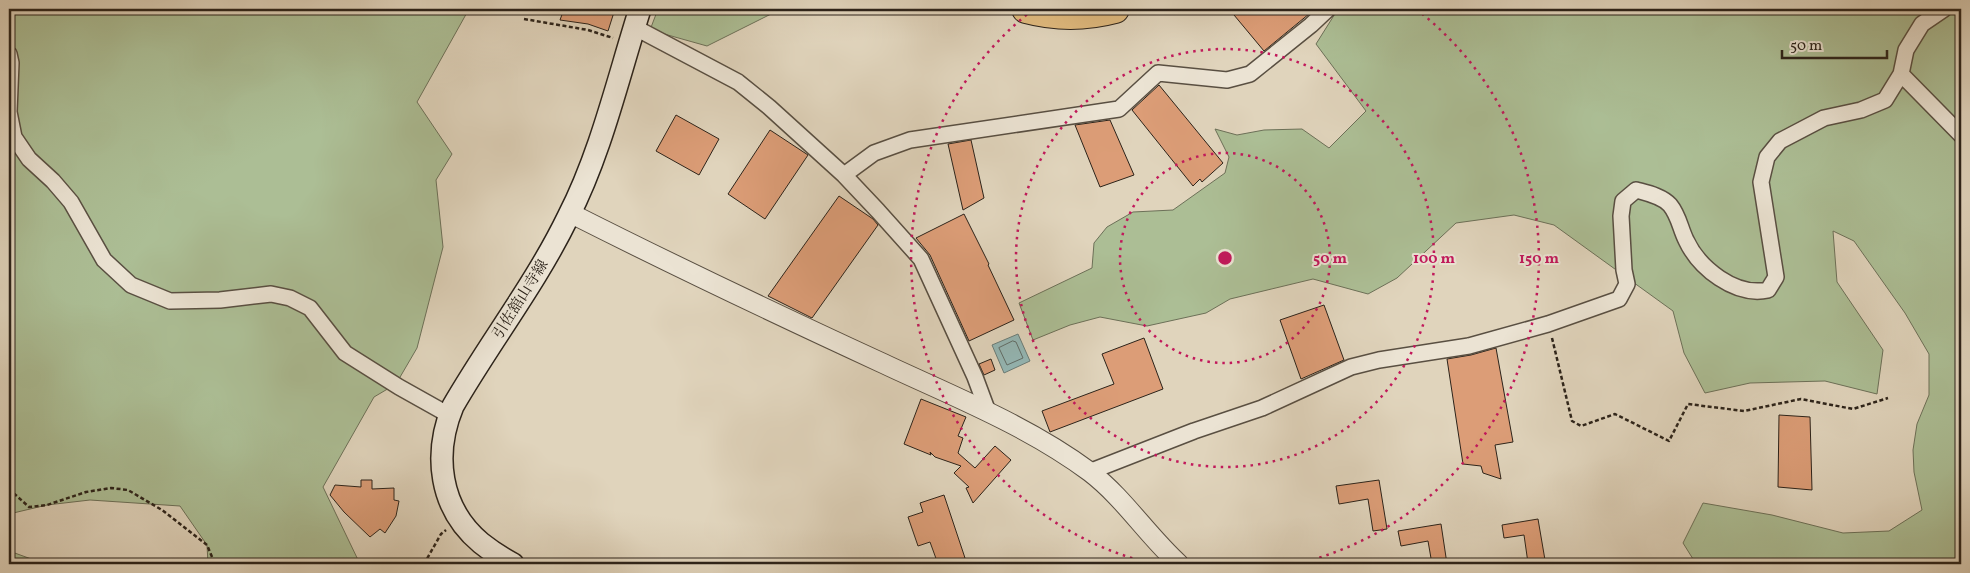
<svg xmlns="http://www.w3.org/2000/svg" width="1970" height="573" font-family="Vollkorn,'Noto Serif JP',serif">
	<rect width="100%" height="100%" fill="#e0d4bc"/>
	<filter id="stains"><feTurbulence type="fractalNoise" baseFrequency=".004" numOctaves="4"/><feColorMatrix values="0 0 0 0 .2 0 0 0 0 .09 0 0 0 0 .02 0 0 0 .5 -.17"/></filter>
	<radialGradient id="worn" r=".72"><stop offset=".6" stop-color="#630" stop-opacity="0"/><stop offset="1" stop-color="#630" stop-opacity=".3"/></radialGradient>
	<path fill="#acbe95" stroke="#6c7058" d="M9,9h460l-52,93 35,52 -16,26 7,67 -26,101 -21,36 -22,13 -51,90 37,77h-152l-1,-19 -27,-39 -90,-6 -43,5 -38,9z
		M658,9h123l-74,37 -57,-16z
		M1338,9h311l6,4 10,-4h296v555h-262l-6,-5 -10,-16 20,-40 69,12 71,18 46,-2 33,-21 -8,-38 -1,-22 4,-26 12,-29v-41l-24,-41 -51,-72 -21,-10 4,51 46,68 -6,44 -52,-13 -75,2 -45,10 -21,-40 -11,-42 -119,-86 -40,-10 -58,8 -59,55 -29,16 -55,-15 -83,20 -24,14 -59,13 -47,-9 -30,8 -37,15 -14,-37 73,-35 2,-25 13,-16 26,-15 40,-2 52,-37 4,-16 -14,-28 22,6 27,-5 38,-1 27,19 37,-37 -50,-67z
		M9,530l3,22 33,12h-36z"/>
	<path fill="#94b7b5" stroke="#6a7c77" d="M1018,334l12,27 -26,12 -12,-28z"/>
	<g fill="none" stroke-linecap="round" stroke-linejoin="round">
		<path stroke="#606d68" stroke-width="1" d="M1013,341l3,1 7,16 -16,7 -8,-17z"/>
	</g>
	<path fill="#dc9d77" stroke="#2c231a" d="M564,9h51l-7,22 -20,-7 -28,-4z
		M1229,9h86l-51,42z
		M1159,85l64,78 -21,19 -2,-3 -7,7 -61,-76z
		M676,115l43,24 -20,36 -43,-24z
		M1110,120l24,55 -34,12 -25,-62z
		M770,130l38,25 -43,64 -37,-25z
		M971,140l13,58 -21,12 -15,-66z
		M839,196l34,23 5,6 -66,93 -44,-22z
		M964,214l25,50 -1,1 26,55 -45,21 -39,-86 -14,-17z
		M1324,305l20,55 -43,19 -21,-59z
		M1144,338l19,51 -113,43 -8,-21 72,-27 -12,-30z
		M1496,348l17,94 -18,3 6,34 -18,-6 -2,-7 -18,-2 -16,-105 24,-4z
		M991,359l4,11 -11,5 -5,-11z
		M921,399l45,18 -8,19 5,2 -5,15 17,15 20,-22 16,14 -38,43 -7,-15 3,-1 -15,-14 7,-7 -26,-9 -5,-5 1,3 -27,-11z
		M1779,415l31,2 2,73 -34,-3z
		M361,480h11v9l22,-1v12l5,1 -3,15 -11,17 -5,-4 -10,8 -26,-25 -14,-17 5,-10 26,2z
		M1379,480l8,49 -14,2 -5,-32 -29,5 -3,-18z
		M944,495l21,63 -19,6h-8l-8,-22 -12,4 -10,-29 15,-5 -3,-9z
		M1538,519l7,41 -17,3 -4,-28 -20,3 -2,-13z
		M1441,524l6,40h-15l-4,-23 -27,5 -3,-15z"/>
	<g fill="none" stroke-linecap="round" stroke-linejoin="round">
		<g stroke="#594f42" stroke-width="18">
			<path id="minor" d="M634,27l104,55 31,25 75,68 34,36 43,48 54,118 13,35
				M9,54l2,9 -2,49 5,25 15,22 24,22 18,21 33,58 27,25 39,16 50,-1 51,-6 19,4 20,10 35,45 54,34 50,28
				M1901,74l60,61
				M844,175l30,-22 36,-13 209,-31 39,-36 69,7 23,-6 61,-49 17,-16
				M1089,472l105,-41 68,-23 89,-41 28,-7 90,-14 79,-22 71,-25 8,-15 -3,-14 -3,-54 2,-15 13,-11c11,3 26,6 34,15 9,11 10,23 16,35 13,28 49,57 82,50l8,-13 -15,-95 6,-25 13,-16 44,-23 37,-8 24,-10 16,-26 5,-24 16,-26 22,-15"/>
		</g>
		<g stroke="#594f42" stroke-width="21">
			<path id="tertiary" d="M570,213c103,52 206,101 310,149 70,33 147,63 210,110 34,26 57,63 89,92"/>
		</g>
		<g stroke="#2c231a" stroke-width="24">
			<path id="secondary" d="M513,564c-11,-6 -22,-13 -32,-21 -42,-35 -48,-89 -28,-137 37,-64 83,-123 115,-189 33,-64 50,-139 72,-208"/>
		</g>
		<g stroke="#2c231a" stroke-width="30">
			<path id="motorway" d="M1026,9c30,8 59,8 89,0"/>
		</g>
		<path stroke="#2c231a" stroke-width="2.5" stroke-dasharray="4 2.5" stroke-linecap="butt" d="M315,9h1
			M524,19l64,11 25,8
			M1552,338l20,83 9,5 34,-12 54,27 19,-37 56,7 57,-12 52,10 35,-11
			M9,489l20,18 18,-2 39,-13 25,-4 17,2 34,20 45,35 8,19
			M424,564l17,-30 5,-4"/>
		<use href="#minor" stroke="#ebe3d3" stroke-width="15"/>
		<use href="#tertiary" stroke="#ebe3d3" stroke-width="19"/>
		<use href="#secondary" stroke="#ebe3d3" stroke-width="21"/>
		<use href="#motorway" stroke="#e0ba7e" stroke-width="28"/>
	</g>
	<g fill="none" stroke="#c2185b" stroke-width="2.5" stroke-dasharray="2.5 5">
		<circle cx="1225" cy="258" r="105"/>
		<circle cx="1225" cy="258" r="209"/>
		<path d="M1154 564A314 314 0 0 1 1034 9M1416 9A314 314 0 0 1 1296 564"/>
	</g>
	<g text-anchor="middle" stroke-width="4" stroke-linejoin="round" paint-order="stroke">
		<g font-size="15" fill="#2c231a" stroke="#ebe3d3">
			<text transform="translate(520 299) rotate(-58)" y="5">引佐舘山寺線</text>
		</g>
	</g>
	<circle cx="1225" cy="258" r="8" fill="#c2185b" stroke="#ebe3d3" stroke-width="2.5"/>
	<g font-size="15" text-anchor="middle" font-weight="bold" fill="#c2185b" stroke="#ebe3d3" stroke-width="4" stroke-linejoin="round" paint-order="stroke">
		<text x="1330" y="263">50 m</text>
		<text x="1434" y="263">100 m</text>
		<text x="1539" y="263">150 m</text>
	</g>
	<rect width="1970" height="573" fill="none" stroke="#e0d4bc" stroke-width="30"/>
	<rect x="10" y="10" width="1950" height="553" fill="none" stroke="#2c231a" stroke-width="2.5"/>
	<rect x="15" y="15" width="1940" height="543" fill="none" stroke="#2c231a"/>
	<path d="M1782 50v8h105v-8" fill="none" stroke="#2c231a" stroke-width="2.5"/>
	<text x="1790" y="50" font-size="15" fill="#2c231a" stroke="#ebe3d3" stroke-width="4" paint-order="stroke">50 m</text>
	<rect width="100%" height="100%" filter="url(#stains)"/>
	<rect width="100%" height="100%" fill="url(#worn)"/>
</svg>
